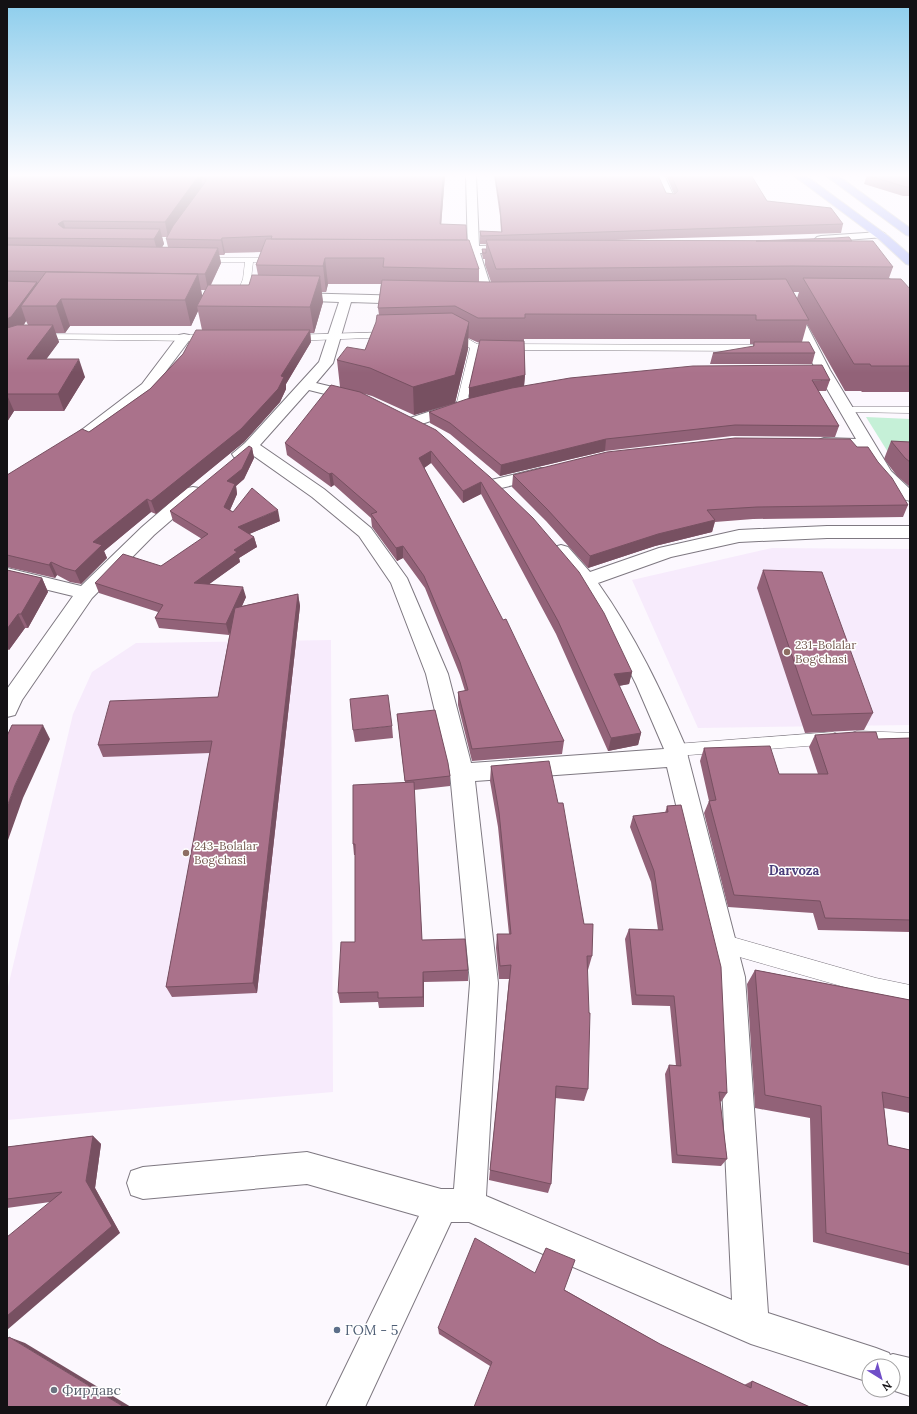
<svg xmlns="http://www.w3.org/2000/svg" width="917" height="1414" font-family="Lora,serif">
	<rect width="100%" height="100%" fill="#fcf8fe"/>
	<path fill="#f7ebfc" d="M772,548l138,1v176l-212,3 -66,-148z
		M331,640l2,452 -326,28v-129l66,-277 19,-42 44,-29z"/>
	<path fill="#c5f0d7" d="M866,417l44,2v38h-19z"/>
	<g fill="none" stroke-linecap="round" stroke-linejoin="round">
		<g stroke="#7e7881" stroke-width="1">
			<path id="lane" d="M197,258h81l4,2 -4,2h-25l-2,17 -8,19 -3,1 -4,-3 7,-17 2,-17h-48z
				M391,332l5,3 -2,2 -103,4 -5,-3 5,-3z
				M451,332l7,1 19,11 287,1 5,3 -5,3 -285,-1 -13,56 -5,3 -5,-3 14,-58 -17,-10 -5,-1 -2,-2z
				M37,334l160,1 5,3 -5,3 -163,-2 -2,-2z
				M846,407h64v6l-68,-1 -1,-2z
				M857,731l53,2v12l-53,-2 -5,-2 -3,-4 3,-4z
				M833,732l5,2 3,4 -3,4 -5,2 -157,12 -6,-2 -2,-4 2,-4 6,-2z
				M722,934l154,44 34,7v18l-34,-7 -154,-44 -7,-3 -2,-6 2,-6z"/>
		</g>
		<g stroke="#7e7881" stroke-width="2">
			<path id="street" d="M466,175h10l3,71 33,-1 4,2 2,2 -2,2 -4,2h-32l15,47 -1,3h-10l-1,-3 -15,-44z
				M654,175h10l11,24 -1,2h-8z
				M880,232l4,1 2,2 -2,2 -63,5 -4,-1 -2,-2 2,-2 4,-1z
				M292,293l118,3 5,1 1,3 -1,3 -5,1 -59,-2 -18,61 -17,20 46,11 3,3 -3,3 -5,2 -48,-12 -49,55 64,44 47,39 36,50 41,96 23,89 193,-14 -28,-65 -32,-63 -24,-36 -28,-34 2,-4 7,-2 7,2 22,25 69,-24 80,-18 88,-4h83v12h-83l-88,4 -68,15 -73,26c37,52 64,109 89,167l1,7 57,220 23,336 108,35 13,5 1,2 3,-1 17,4v38l-18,-6 1,-24h-24v16l-118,-38 -282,-122h-18l-86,185h-39l93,-191 -112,-32 -164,15 -12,-4 -4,-12 4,-12 12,-4 164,-15 134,37h13l16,-206 -20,-210 -24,-99 -35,-91 -32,-47 -47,-39 -61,-43c-6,4 -10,5 -17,3l-2,-3 13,-11 74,-81 20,-60 -52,-2 -1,-3 1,-3zM667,767l50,210 15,323 -246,-104 12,-213 -23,-202z
				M791,304l5,1 2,3 32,62 61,101 19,18v12c-25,-6 -37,-32 -48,-52l-38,-1 -6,-2 -2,-3 2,-3 6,-2 32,1 -40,-69 -32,-62 2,-3z
				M184,334l5,1 2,3 -39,52 -65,51 -6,2 -6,-2 -2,-3 2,-3 67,-51 37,-49z
				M458,402l5,2 3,3 -3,3 -50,17 -6,-2 -2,-3 2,-3z
				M541,468l6,1 2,4 -2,4 -50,12 -6,-1 -2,-4 2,-4z
				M193,487l6,1 3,4 -3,4 -45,39 -62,63 -70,102 -7,15 -8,2v-28l66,-93 -66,-16v-12l74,18 61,-59 45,-39z"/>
		</g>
		<g stroke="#d5d4d5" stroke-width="2">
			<path id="primary" d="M793,175h12l83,61 22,19v10l-4,-1 -26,-24z
				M825,175h12l73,53v8l-4,-1z"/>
		</g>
		<use href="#lane" fill="#fff" fill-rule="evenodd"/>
		<use href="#street" fill="#fff" fill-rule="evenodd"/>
		<use href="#primary" fill="#adb5f7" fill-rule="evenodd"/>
	</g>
	<path fill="#926278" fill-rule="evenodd" d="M7,175h268v1l1,-1h169l-4,50 26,15 12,29v13h12l-6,-17v-6h-2l-1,-5v-5h4v-5h-6v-13l21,1 -1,-16 -6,-41h164l8,18 8,1 -8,-19h85l16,26 76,23 -2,9 -226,7 237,1 41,26 -4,11 21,11v103h-48l-1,-1h-16l-38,-67 -5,18 13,11 -3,11h-102l3,-11 40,-6v-3h-3v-5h-226l1,36 -1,11 306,-6 -4,11h-8l21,35 -4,11 -103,-1 -127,15 -105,25 -50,-42 -20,-11 -1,-11 40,-13v-11l11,-45 -3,-1 -9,-4v11l-13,54 -41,12 -42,-19 -11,-3 129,84 142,195 -3,12 -10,2 22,47 -3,12 -30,6 -52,-117 -75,-140 -18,9 -32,-40 -7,5 140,273 -2,13 -90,7 -14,-56v-13l7,-1 -5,-16 -35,-87 -22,-30 -6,3 -25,-34 -1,-9 -37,-33 -3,2 -44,-32 -2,-12 55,-56 -3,-27 28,-10 14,-35 -1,-7 3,-24h-53l-2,8h-5l2,10 -9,31h-4l1,9 -25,42v5l-6,13 -36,40 -88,72 -5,-2 -47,39 3,7 -26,26 -11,-2 -13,-7 -2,3 -48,-11v-92l82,-43 61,-43 33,-35 19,-24 -4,-19 -7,15h-121l-5,7h-10l4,9 -13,17 39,18 -21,34h-50l-7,11zM162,237h5l-1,2 2,8h-6l2,-3zM261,252l-5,13 2,10 -9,10h-38l10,-22 -2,-8h5l1,-2zM201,290h5l-4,6zM793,292h6l-2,6zM26,321l2,4h-4z
		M867,175h43v21h-7l-39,-12z
		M891,441l19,1v45l-13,-11 -13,-17z
		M252,448l2,10 -10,21 -8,7 1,8 -7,16 3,2 47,9 -31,13 5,3 3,10 -18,11 1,4 -31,22 37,13 -4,9 56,-12 2,12 -43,387 -85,4 -6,-10 44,-234 -107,4 -5,-12 120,-48 12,-65 -1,3 -70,-7 -4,-10 3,-6 -59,-19 -4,-10 66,-17 41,-27 -29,-18 -3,-10z
		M513,475l395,30 -5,12 -150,2 -38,3 -3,10 -57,14 -67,22 -42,-47 -34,-34z
		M7,570l35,8 6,14 -20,36h-3l-16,22 -2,-1z
		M763,570l110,143 -9,17 -59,3 -48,-145z
		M397,714l53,62v10l-36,4 8,150 46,30v11l-44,1v25l-45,1 -1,-6 -38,1 -2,-10 17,-51v-87h-1l-1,-11 52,-62z
		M392,726l1,12 -38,4 -2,-12z
		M815,735l63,4 32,-1v194l-92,-2 -5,-17 -85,-6 -24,-94 5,-12 -9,-40 4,-13 75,26h39l-9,-27z
		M491,766l93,158 8,32 -4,14 -1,-1 1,120 -4,12 -29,-3 -4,86 -3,9 -59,-13 20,-201h-10l-3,-31 1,-14h12l-11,-107 -8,-46z
		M681,805l46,288 -6,9 -1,-1 7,58 -6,7 -49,-3 -7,-89 4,-9 7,1 -6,-60 -38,-1 -7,-66 4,-10 29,1 -7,-48 -21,-55 3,-11 32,-3 2,-7z
		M755,970l155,30v113l-26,-5 4,37 22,5v116l-97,-24 -3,-124 -55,-10 -8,-124z
		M93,1136l8,8 -6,44 25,45 -70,-31 -43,6v-61z
		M535,1273l125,71 84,41 8,-4 58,26 -320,-41 -51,-32 -1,-6z"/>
	<path fill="#775061" d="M443,175h2l-5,65v-16z
		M201,177l3,15 -36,45 -3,-15 32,-44z
		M63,221l5,15 -10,-12z
		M160,229l4,15 -6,10 -4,-15z
		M222,238l3,15 -1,2 -3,-15z
		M218,248l3,15 -13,27 -3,-16z
		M325,258l3,26 -2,8 -3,-26z
		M198,274l5,26 -6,6 1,5 -7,15 -6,-26z
		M320,276l3,26 -9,31 -4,-26z
		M37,282l5,16 -21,8 5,15 -9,13 -10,4v-19z
		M61,299l9,27 -5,7 -9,-27z
		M469,322l-1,27 -13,54 -41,12 -1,-28z
		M53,325l6,17 -25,34 -7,-17z
		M310,330l1,12 -25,42v5l-6,13 -36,40 -88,72 -5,-13 130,-125z
		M79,359l6,18 -21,34 -6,-17z
		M525,375l-1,11 -55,13v-11z
		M7,395l7,16 -7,11z
		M606,439l-1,12 -105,25 1,-11z
		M252,448l2,10 -10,21 -8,7 1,8 -10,23 -3,-10 3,-26z
		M431,451v12l-11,8 -1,-13z
		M332,473l2,12 -3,2 -2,-13z
		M481,482v12l-18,9v-12z
		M147,499l4,13 -47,39 3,7 -26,26 -6,-13 18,-29z
		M278,510l2,11 -40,17 -2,-11z
		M715,520l-3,12 -57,14 -67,22 2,-12 68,-22z
		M254,537l3,10 -18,11 1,4 -43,31 -3,-10 40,-33z
		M403,546v12l-6,3 -1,-13z
		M51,562l6,13 -2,3 -6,-13z
		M42,578l6,14 -20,36 -7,-14z
		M243,587l3,10 -17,38 -3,-11z
		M298,594l2,12 -43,387 -4,-10z
		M18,614l7,14 -16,22 -2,-4v-17z
		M632,672l-3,12 -17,3 2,-13z
		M43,725l7,14 -27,59 -16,45v-36l8,-22z
		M641,733l-3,12 -30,6 3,-13z
		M423,972l1,10v25l-1,-10z
		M93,1136l8,8 -6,44 25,45 -113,97v-14l79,-135z
		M9,1337l16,6 106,64h-7z"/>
	<path fill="#aa728b" stroke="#775061" d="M7,175h267l1,1 1,-1h167l-3,49 26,1 1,15 -196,-1 1,-3 -50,2 -1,2 -55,-1 7,-13 33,-45v-2l-5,-2 -4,1 -32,44 -102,-1 -5,3 5,4 97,1 -6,10 -147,-1z
		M495,175h163l8,18 9,1 3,-3 -7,-16h80l16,26 64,7 12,16 -362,12 -1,-5 22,1 -2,-25z
		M867,175h43v12h-4z
		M849,237l3,4h-96l79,-3z
		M266,239l203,1 10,29 -96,-2 1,-9h-59l-2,8 -67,-1z
		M486,240l387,1 20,26 -101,-1 -296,3z
		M7,245l211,3 -13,26 -198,-3z
		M482,249h4v4h-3z
		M46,272l152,2 -13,26 -124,-1 -5,7h-35z
		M252,275l68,1 -10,31 -113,-1 11,-21h41z
		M803,278l98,1 9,10v77h-39l-1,-2h-16z
		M786,279l23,41h-53v-5l-231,-1v4h-47l-23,-12 -77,2 4,-28 108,2z
		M7,281l30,1 -26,35 -4,2z
		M452,313l17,9 -14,53 -42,12 -43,-19 -33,-8 10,-13 18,3 11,-28 1,-7z
		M17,325h36l-26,34h52l-21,35h-51v-66z
		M196,330h114l-29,46 3,1 -6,12 -37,40 -90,72 -4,-2 -54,43 9,3 -27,26 -11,-3 -13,-6 -2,3 -42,-10v-80l75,-46 7,3 61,-43 33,-35z
		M480,340l44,1 1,34 -56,13z
		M754,342h55l6,11h-102l41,-7z
		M822,365l8,15h-18l27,46 -104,-1 -129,14 -105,26 -51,-42 -21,-11 38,-13 45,-11 58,-10 123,-12z
		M331,385l29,7 76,38 54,47 43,41 46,54 25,41 28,59 -18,2 27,59 -30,5 -53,-117 -77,-139 -18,9 -32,-40 -12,7 84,162 3,-1 58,122 -92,8 -14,-57 10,-2 -8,-28 -36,-86 -21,-30 -7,2 -25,-34 6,-2 -45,-39 -3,1 -44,-31z
		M735,438l115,1 7,8h11l10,15 14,16 16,27 -151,2 -50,3 8,10 -57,14 -68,22 -43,-47 -34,-34 94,-23z
		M891,441l19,1v20l-5,-4z
		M249,446l3,2 -10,21 -15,12 8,3 -11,23 9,5 19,-24 26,22 -40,17 16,10 -20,13 3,2 -43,31 49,4 -17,37 -71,-6 8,-13 -68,-22 28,-29 38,12 47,-32 -38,-23z
		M7,570l35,8 -21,36h-3l-11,15z
		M763,570l59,2 51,141 -61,2z
		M298,594l-45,389 -87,4 46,-246 -114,4 12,-44 108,-4 17,-89z
		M388,695l4,31 -39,4 -3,-31z
		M435,710l13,53 2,13 -45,5 -8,-67z
		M12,725h31l-28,60 -8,22v-71z
		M856,732h20l2,7 32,-1v182l-85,-2 -5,-17 -86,-6 -25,-94 7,-1 -12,-52 66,-2 9,28h49l-13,-39z
		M549,761l9,42h5l21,121h9l-1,32h-5l2,57h1l-2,76 -32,-3 -5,98 -61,-14 21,-205 -11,1 -3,-32h14l-12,-122 -8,-46z
		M414,782l8,158 43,-1 3,31 -45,2v25l-45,1v-6l-40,1 3,-51h14v-98h-2v-59z
		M681,805l40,162 6,126 -8,-1 8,67 -50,-4 -8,-90 12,1 -7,-70 -38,-1 -7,-66 34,1 -9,-59 -21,-55 35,-4 -1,-6z
		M755,970l155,30v98l-28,-6 6,53 22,5v104l-84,-21 -5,-127 -56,-11z
		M93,1136l-7,45 26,45 -105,90v-79l55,-45 -55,7v-52z
		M475,1238l60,35 11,-25 29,12 -11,30 96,54 91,44 1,-7 58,26h-336l18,-45 -54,-34z
		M9,1337l115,70h-117v-67z"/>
	<linearGradient id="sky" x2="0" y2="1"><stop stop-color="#8ccdec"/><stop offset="0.47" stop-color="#fefcff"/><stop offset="1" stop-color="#fefcff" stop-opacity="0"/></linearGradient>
	<rect width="917" height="373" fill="url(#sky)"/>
	<g fill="#8d6e63" stroke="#fff" stroke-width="1.5">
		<circle cx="787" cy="652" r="4"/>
		<circle cx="186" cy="853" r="4"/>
	</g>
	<circle fill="#5c6f8a" stroke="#fff" stroke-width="1.5" cx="337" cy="1330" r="4"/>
	<circle fill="#6b7280" stroke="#fff" stroke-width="1.5" cx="54" cy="1390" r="4"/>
	<g text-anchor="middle" stroke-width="3" stroke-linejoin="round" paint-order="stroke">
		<g font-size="12" fill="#785e54" stroke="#fff" text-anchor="start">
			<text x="795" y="649">231-Bolalar<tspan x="795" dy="14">Bog'chasi</tspan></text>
			<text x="194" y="850">243-Bolalar<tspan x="194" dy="14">Bog'chasi</tspan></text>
		</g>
		<g font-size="13" font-weight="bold" fill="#4a3d7a" stroke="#fff">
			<text x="794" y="875">Darvoza</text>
		</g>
		<g font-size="14" fill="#4e5e75" stroke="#fff" text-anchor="start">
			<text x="345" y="1335">ГОМ - 5</text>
		</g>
		<g font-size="14" fill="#5b616d" stroke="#fff" text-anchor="start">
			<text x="62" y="1395">Фирдавс</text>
		</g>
	</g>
	<rect width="917" height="1414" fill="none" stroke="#131114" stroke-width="16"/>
	<g transform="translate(881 1378) rotate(143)"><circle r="19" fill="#ffffff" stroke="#a1a0a1"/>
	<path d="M0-3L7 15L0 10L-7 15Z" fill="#704ec8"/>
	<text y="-6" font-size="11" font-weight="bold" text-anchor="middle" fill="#131114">N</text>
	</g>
</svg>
